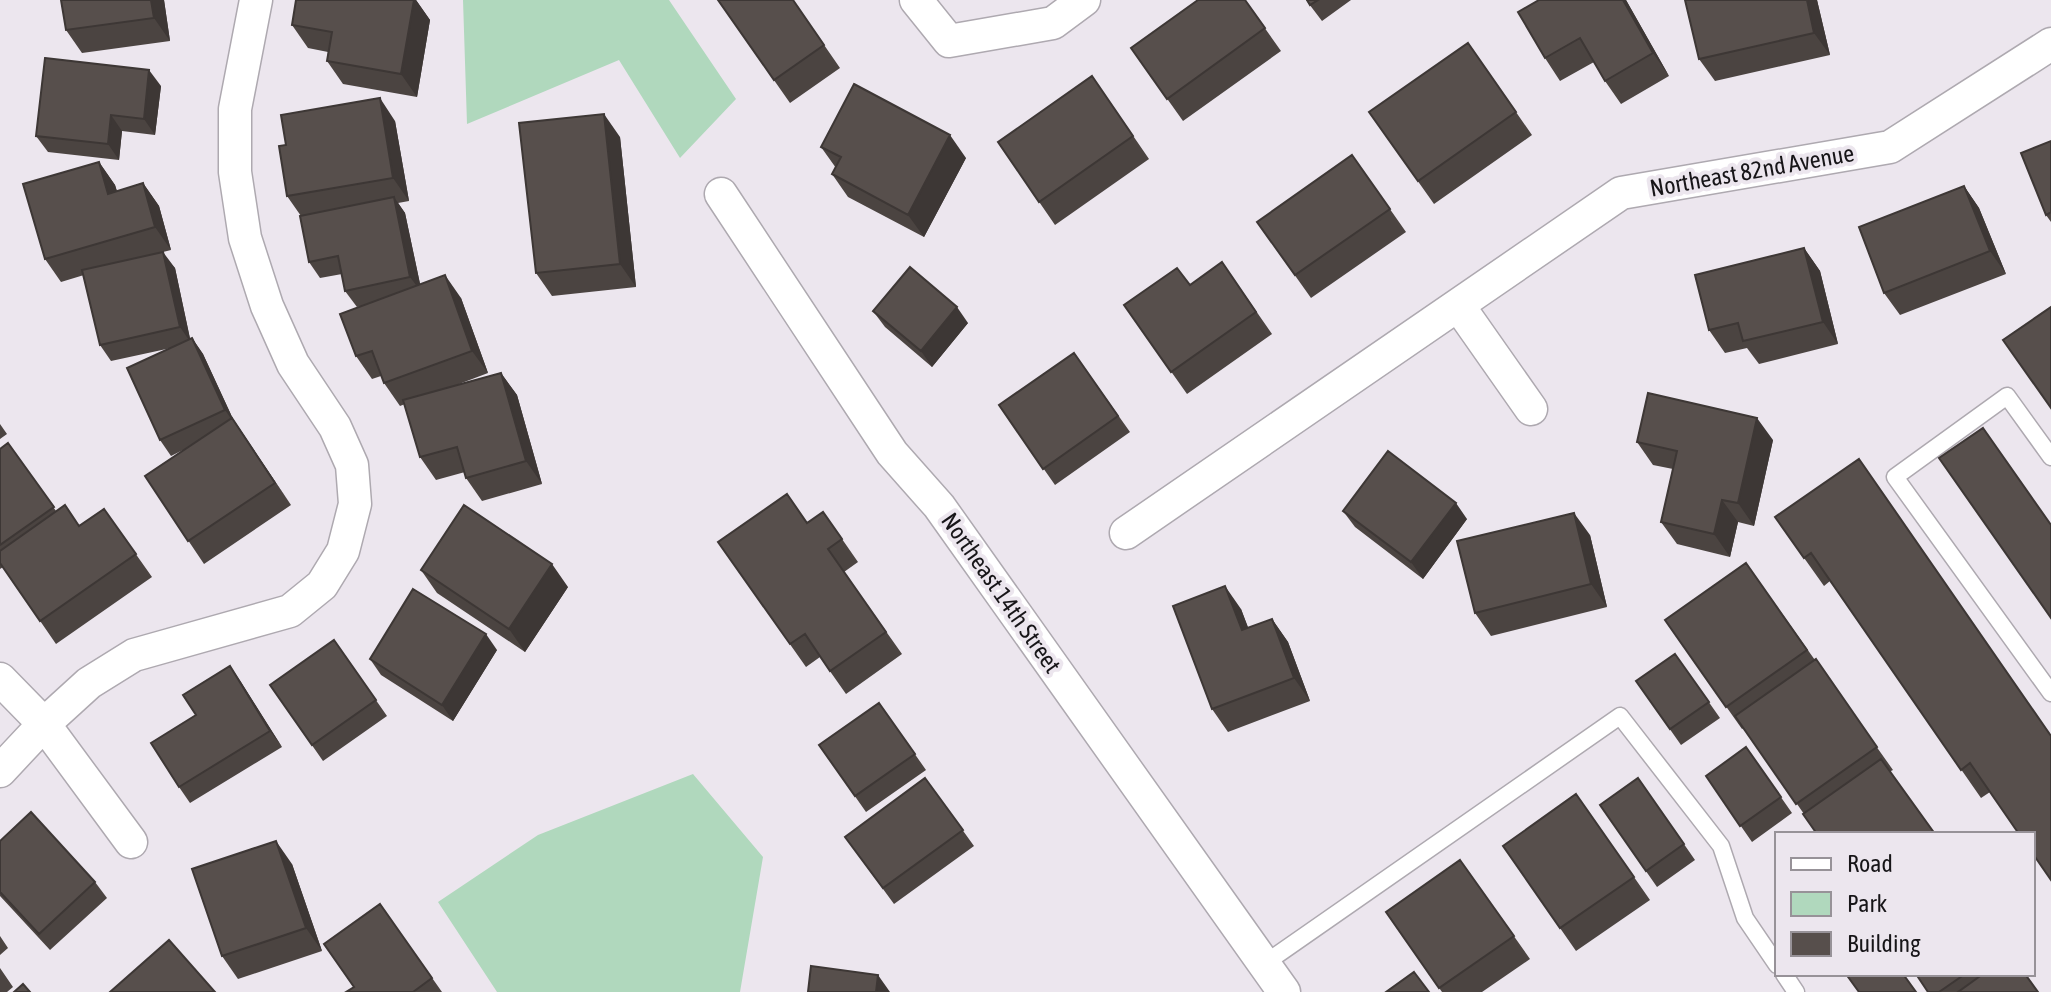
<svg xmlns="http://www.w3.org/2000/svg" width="2051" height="992" font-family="'Asap Condensed',sans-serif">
	<rect width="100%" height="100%" fill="#ece6ee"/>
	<path fill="#b0d8bd" d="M463,0h206l67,99 -56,59 -61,-98 -152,64z
		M693,774l70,83 -23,135h-243l-59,-90 100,-67z"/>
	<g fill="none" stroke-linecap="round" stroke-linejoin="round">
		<g stroke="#aea9b0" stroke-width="19">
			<path id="lane" d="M2051,457l-44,-61 -112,81 156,216
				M1264,964l356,-248 101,130 24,72 32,47
				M1784,974l12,18"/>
		</g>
		<g stroke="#aea9b0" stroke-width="35">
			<path id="street" d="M916,0l33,41 104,-18 31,-23
				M721,194l171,259 47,53 345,486
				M1458,305l73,104
				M1126,533l495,-340 269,-46 161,-103
				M0,679l44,45 87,118
				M0,771l44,-47 45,-41 45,-28 156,-44 32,-26 21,-34 12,-47 -3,-39 -17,-38 -42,-63 -26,-58 -22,-68 -10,-66v-63l21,-109"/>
		</g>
		<use href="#lane" stroke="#fff" stroke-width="16"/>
		<use href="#street" stroke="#fff" stroke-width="32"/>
	</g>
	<path fill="#4b4441" d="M164,0l6,41 -88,12 -16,-23z
		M296,0h120l14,20 -13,77 -74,-13 -16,-23 1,-9 -20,-4 -16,-23z
		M718,0h75l47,68 -50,35z
		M1245,0l36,51 -98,70 -52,-73z
		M1306,0h45l-29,21z
		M1539,0h87l43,76 -48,28 -16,-23 -11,-19 -34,19 -15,-23z
		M1685,0h132l13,55 -115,26 -16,-22z
		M1468,43l64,92 -98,69 -65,-92z
		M1092,76l57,83 -94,66 -57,-83z
		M161,86l-6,49 -33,-4 -3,29 -71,-8 -12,-16z
		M395,121l14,80 -11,2 7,10 15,71 41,14 27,75 -29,11 42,-11 16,22 25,89 -60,17 -16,-23 -1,-6 -29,8 -16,-23 -15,-53 -5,2 -16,-23 -3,-7 -9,3 -16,-23 5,-50 -4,1 -12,-16 -3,-17 -22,4 -11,-16 -8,-46 -14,-20z
		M620,137l16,150 -84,9 -16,-23z
		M2051,141v81l-5,-7z
		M821,147l145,11 -42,79 -76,-40 -16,-23 4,-6z
		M1352,155l54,77 -95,66 -54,-76z
		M99,162l16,23 2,6 26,-8 16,23 12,44 -12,3 16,15 15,71 2,-1 11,16 30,65 58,86 -87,59 -59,-88 38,-26 -12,6 -11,-16 11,-92 -60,13 -11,-16 -16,-70 -23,7 -16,-23z
		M1964,186l15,22 27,66 -106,41 -16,-22z
		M1804,248l16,23 18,73 -79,20 -12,-16 -22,5 -16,-23z
		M1222,262l50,72 -85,60 -63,-89 66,-20z
		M873,311l95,12 -36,44 -47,-40z
		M1074,353l56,79 -75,53 -56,-80z
		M0,424l7,10 -7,5z
		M1773,440l-19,86 -16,-4 -8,35 -53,-13 -16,-22 12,-53 -20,-4 -16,-23z
		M8,443l48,68 23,15 25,-17 48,68 -96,67 -53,-77 -3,2v-120z
		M1859,459l131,333 -9,6 -151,-217 -6,5 -49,-69z
		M1343,511l124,8 -44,60 -68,-52z
		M807,523l35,16 16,23 -14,10 58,82 -56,40 -26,-37 -14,10 -88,-125z
		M1590,535l17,72 -116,29 -16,-23z
		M1746,563l147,207 -89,44 -60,-86 -2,1 -77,-109z
		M421,570l147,17 -43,65 -88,-59z
		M1241,609l7,19 24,-9 16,23 22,59 -82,31 -16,-23z
		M334,640l53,76 -64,45 -53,-76z
		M497,650l-44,71 -72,-46 -11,-16z
		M1675,654l45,64 -39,27 -45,-64z
		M230,666l52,81 -92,56 -11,-16 17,-72z
		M879,703l47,67 -60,42 -47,-67z
		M1746,747l46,66 -40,29 -46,-66z
		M925,778l49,68 -80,58 -49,-67z
		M1638,778l57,82 -38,27 -57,-82z
		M1576,794l74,106 -74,51 -73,-105z
		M0,841l95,41 12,16 -57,52 -50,-54z
		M1460,860l70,99 -48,33h-40l-56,-80z
		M292,864l30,87 -84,28 -16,-23z
		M380,904l62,88h-96l8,-5z
		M0,936l8,12 -8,7z
		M0,968l13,19 -6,5h-7z
		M1916,974h109l13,18h-110z"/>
	<path fill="#3d3735" d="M151,0h13l6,41 -16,-23z
		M414,0h2l14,20 -13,77 -16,-23z
		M1623,0h3l43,76 -16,-23z
		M1807,0h10l13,55 -16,-22z
		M149,70l12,16 -6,49 -11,-16z
		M380,98l15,23 14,80 -16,-23z
		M604,114l16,23 16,150 -16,-23z
		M111,115l11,16 -3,29 -11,-16z
		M950,135l16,23 -42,79 -16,-22z
		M99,162l16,23 9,31 -16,-22z
		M143,183l16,23 12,44 -16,-23z
		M1964,186l15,22 27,66 -16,-23z
		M394,197l11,16 17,80 -12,-16z
		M1804,248l16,23 18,73 -15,-22z
		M163,252l12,16 16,75 -11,-16z
		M445,275l16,23 27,75 -16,-22z
		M957,307l11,16 -36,44 -11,-16z
		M192,338l11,16 30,65 58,86 -66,-95z
		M501,373l16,22 25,89 -16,-23z
		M1757,418l16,22 -19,86 -16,-23z
		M1722,500l16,22 -8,35 -16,-23z
		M1456,503l11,16 -44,60 -12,-17z
		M1574,513l16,22 17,72 -16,-23z
		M552,564l16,23 -43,65 -16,-23z
		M1225,586l16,23 17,44 -16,-23z
		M1272,619l16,23 22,59 -16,-23z
		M486,634l11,16 -44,71 -11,-16z
		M230,666l11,16 41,65 -12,-16z
		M276,841l16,23 30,87 -16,-23z
		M878,975l12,17h-14z"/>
	<path fill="#574f4c" stroke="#3d3735" stroke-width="2" d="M61,0h90l3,18 -88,12z
		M296,0h118l-13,74 -74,-13 5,-29 -40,-7z
		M718,0h75l31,45 -50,35z
		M1198,0h47l20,28 -98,71 -36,-51z
		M1307,0h11l-8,5z
		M1539,0h84l30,53 -48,28 -25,-43 -35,20 -27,-46z
		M1685,0h122l7,33 -115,26z
		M1468,43l48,69 -98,69 -49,-69z
		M45,58l104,12 -5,49 -33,-4 -3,29 -72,-8z
		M1092,76l41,60 -94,66 -41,-60z
		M854,84l96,51 -42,80 -76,-41 9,-17 -20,-10z
		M380,98l13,80 -106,18 -8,-50 7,-1 -5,-30z
		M604,114l16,150 -84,9 -17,-150z
		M2051,141v71l-5,3 -25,-62z
		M1352,155l38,54 -95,66 -38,-53z
		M99,162l9,32 35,-11 12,44 -110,32 -22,-75z
		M1964,186l26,65 -106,42 -25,-66z
		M394,197l16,80 -65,14 -7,-35 -29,6 -9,-46z
		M1804,248l19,74 -80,19 -5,-18 -29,7 -14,-55z
		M163,252l17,75 -80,18 -18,-75z
		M1222,262l34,50 -85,60 -47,-67 53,-37 13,17z
		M910,267l47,40 -36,44 -48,-40z
		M445,275l27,76 -88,32 -12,-32 -16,5 -16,-42z
		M2051,307v101l-48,-68z
		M192,338l33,72 -65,30 -33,-72z
		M1074,353l44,63 -75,53 -44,-64z
		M501,373l25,88 -60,17 -9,-31 -37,10 -17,-57z
		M1648,393l109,25 -19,85 -16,-3 -8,34 -53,-12 16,-71 -40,-9z
		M232,418l43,65 -87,58 -43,-65z
		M1983,428l68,97v93l-112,-160z
		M8,443l46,64 -54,38v-96z
		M1388,451l68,52 -45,59 -68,-51z
		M1859,459l192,277v144l-18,-26v-20h-14l-49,-71 -9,7 -150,-217 -7,5 -29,-41z
		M787,494l20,29 16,-11 19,27 -14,10 58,83 -56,39 -25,-37 -15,10 -72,-102z
		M65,505l14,21 25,-17 32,45 -96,67 -40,-58v-12z
		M464,505l88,59 -43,65 -88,-59z
		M1574,513l17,71 -116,29 -18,-72z
		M1746,563l61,87 -81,57 -61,-87z
		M1225,586l17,44 30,-11 22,59 -82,31 -39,-103z
		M413,589l73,45 -44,71 -72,-46z
		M334,640l42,60 -64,45 -42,-60z
		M1675,654l34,48 -39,27 -34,-48z
		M1816,659l61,88 -81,57 -61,-88z
		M230,666l40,65 -91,56 -28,-44 45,-28 -13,-20z
		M879,703l36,51 -60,42 -36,-51z
		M1746,747l35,50 -41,29 -34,-50z
		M1881,759l54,75h-118l-14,-20z
		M925,778l38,52 -80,58 -38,-51z
		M1638,778l46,66 -38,27 -46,-66z
		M1576,794l58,83 -74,51 -57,-82z
		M31,812l64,70 -56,52 -39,-42v-51z
		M276,841l30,87 -84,28 -30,-87z
		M1460,860l54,76 -75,52 -53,-76z
		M380,904l52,74 -19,14h-67l8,-5 -30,-43z
		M169,940l46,52h-105z
		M811,966l67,9 -2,17h-68z
		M1414,972l15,20h-43z
		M1846,974h57l13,18h-57z
		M1916,974h49l-26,18h-11z
		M1983,974h42l13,18h-80z
		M23,984l7,8h-16z"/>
	<g text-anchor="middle" stroke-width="8" stroke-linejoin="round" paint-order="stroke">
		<g font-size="24" fill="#171518" stroke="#ece6ee">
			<text transform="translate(1752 171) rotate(-10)" y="8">Northeast 82nd Avenue</text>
			<text transform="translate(1001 593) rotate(55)" y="8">Northeast 14th Street</text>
		</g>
	</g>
	<rect x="1775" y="832" width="260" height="144" fill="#ece6ee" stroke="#979298" stroke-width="2"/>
	<rect x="1791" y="858" width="40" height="12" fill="#ffffff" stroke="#979298" stroke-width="2"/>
	<text x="1847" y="872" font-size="24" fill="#171518">Road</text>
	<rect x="1791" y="892" width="40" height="24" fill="#b0d8bd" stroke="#979298" stroke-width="2"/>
	<text x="1847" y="912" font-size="24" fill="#171518">Park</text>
	<rect x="1791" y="932" width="40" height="24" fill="#574f4c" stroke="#979298" stroke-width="2"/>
	<text x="1847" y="952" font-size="24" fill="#171518">Building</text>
</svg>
